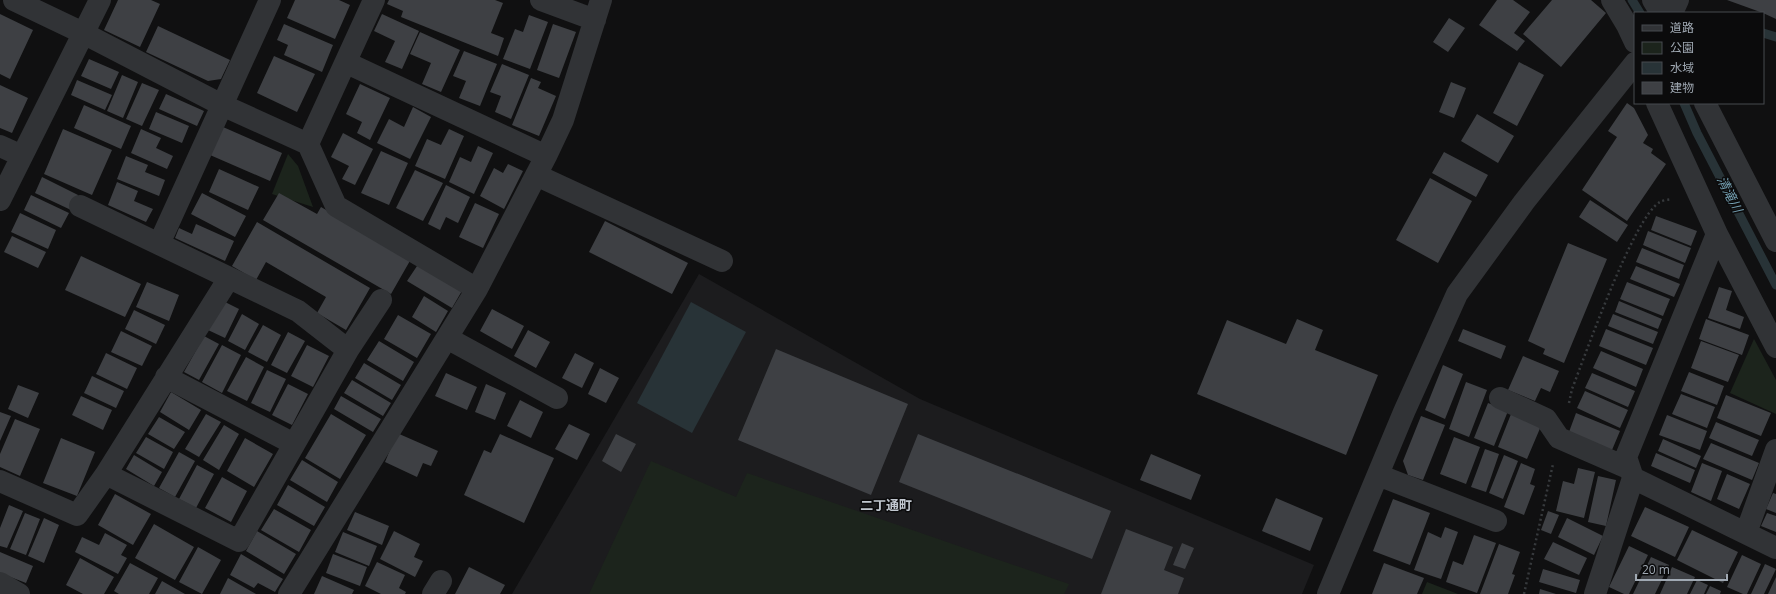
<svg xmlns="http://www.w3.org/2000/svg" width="1776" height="594" font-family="'Open Sans','Noto Sans JP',sans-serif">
	<rect width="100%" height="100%" fill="#101011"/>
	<path fill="#1c1c1e" d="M699,274l221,125 394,166 -12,29h-790z"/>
	<path fill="#1c241c" d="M288,154l10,12 15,41 -41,-13z
		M1754,339l22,41v34l-46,-21z
		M651,461l85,36 11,-24 322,111 -5,10h-475z
		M1427,582l31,12h-36z"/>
	<path fill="#283337" d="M691,302l55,30 -54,101 -55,-30z"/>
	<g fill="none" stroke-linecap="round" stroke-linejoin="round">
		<path stroke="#283337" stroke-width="9" d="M1632,0l8,13
			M1763,33l13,4
			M1684,103l13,30 79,152"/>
	</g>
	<path fill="#3e4044" d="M118,0h33l9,4 -20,43 -36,-17z
		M295,0h44l11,5 -15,34 -48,-21z
		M389,0h106l8,3 -12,30 13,5 -6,18 -97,-39 2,-6 -16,-7z
		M1497,0h16l17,12 -16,21 11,8 -8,10 -38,-26z
		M1552,0h39l15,13 -45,54 -38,-33z
		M1727,0h49v19l-13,-6z
		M0,14l33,16 -23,49 -10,-5z
		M382,14l37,17 -17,38 -17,-7 10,-21 -21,-10z
		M529,15l19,7 -18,47 -27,-10 12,-30 8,3z
		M1449,18l16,10 -17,24 -15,-10z
		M284,24l49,21 -11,27 -38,-17 4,-10 -11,-5z
		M553,24l23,8 -17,46 -22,-8z
		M158,26l72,34 -9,19 -13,2 -62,-29z
		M420,32l40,18 -19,42 -19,-8 9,-21 -21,-9z
		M464,51l33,13 -17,42 -21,-8 7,-17 -13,-5z
		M274,56l41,18 -18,38 -40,-19z
		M89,59l30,13 -8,17 -30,-13z
		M1519,62l25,13 -27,51 -24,-13z
		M502,64l27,11 -18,44 -16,-7 6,-16 -11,-4z
		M122,75l16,7 -15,36 -16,-7z
		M531,78l10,4 -3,6 18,8 -17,40 -27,-11z
		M77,80l35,15 -7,15 -34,-15z
		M1451,82l15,6 -12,30 -15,-6z
		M142,83l17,7 -17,36 -16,-7z
		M360,84l30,14 -20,42 -13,-7 5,-11 -16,-8z
		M0,85l28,13 -16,35 -12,-5z
		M166,94l38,17 -7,15 -38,-17z
		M1627,103l7,5 14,27 -5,8 10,6 -2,4 15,11 -39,57 -45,-31 35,-53 -9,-6z
		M84,105l47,21 -10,23 -47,-21z
		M413,107l18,10 -21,42 -33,-16 12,-24 15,8z
		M156,112l33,14 -7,17 -33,-14z
		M1477,114l37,22 -16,27 -37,-22z
		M223,127l59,26 -12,28 -60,-26z
		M63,129l49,21 -20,45 -48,-21z
		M141,129l20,9 -5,10 17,8 -6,13 -36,-16z
		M449,129l15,7 -19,43 -30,-13 12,-27 14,6z
		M343,133l30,16 -18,36 -13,-6 7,-13 -18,-9z
		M478,146l15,7 -19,41 -25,-12 11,-25 11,5z
		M381,151l27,12 -19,42 -28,-12z
		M1444,152l44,23 -12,22 -44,-24z
		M126,156l22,9 -3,7 20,8 -6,16 -42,-17z
		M508,164l15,7 -19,38 -24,-13 14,-28 9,5z
		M219,169l40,18 -11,23 -39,-18z
		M415,170l28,13 -20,38 -27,-13z
		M42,177l36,18 -7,15 -36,-17z
		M1430,178l42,23 -34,62 -42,-23z
		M117,182l21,9 -4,10 19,8 -7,13 -38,-17z
		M446,185l24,12 -12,26 -12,-6 -6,13 -12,-6z
		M202,193l44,23 -11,21 -44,-23z
		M279,193l38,21 4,-7 90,52 -20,35 -128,-74z
		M31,195l38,18 -8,15 -37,-18z
		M1590,200l38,25 -11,17 -38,-25z
		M475,203l24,11 -16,34 -24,-11z
		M20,213l36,17 -8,19 -37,-17z
		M1656,216l41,15 -6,15 -40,-16z
		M605,221l83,42 -16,31 -83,-42z
		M257,222l113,66 -24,42 -29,-17 9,-16 -60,-35 -10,18 -24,-14z
		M196,224l38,17 -9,20 -50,-23 4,-10 13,6z
		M1648,231l43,17 -6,15 -42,-18z
		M12,236l34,16 -8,16 -34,-16z
		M1568,243l39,16 -43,104 -21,-9 2,-5 -17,-8z
		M1642,248l42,17 -5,14 -43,-17z
		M81,256l60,28 -16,33 -60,-27z
		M419,263l44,26 -11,19 -45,-27z
		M1636,266l44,18 -6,13 -44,-18z
		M147,282l32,13 -10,26 -33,-14z
		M1627,282l43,17 -7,17 -43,-17z
		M1719,287l13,4 -6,19 18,7 -4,12 -32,-11z
		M424,296l24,15 -12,21 -24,-15z
		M223,301l16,8 -14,29 -17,-8z
		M1619,301l43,18 -4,10 -43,-17z
		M492,309l32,17 -12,23 -32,-18z
		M134,310l31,15 -9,19 -31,-15z
		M242,314l17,10 -14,26 -17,-9z
		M1613,314l45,18 -5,12 -45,-18z
		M398,315l33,19 -14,24 -33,-19z
		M1297,319l26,11 -8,20 63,25 -32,80 -149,-61 30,-74 59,24z
		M1706,319l43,16 -7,20 -43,-16z
		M263,325l18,10 -14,27 -19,-10z
		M1463,329l43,17 -5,13 -43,-18z
		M1606,329l47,19 -7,17 -47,-19z
		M528,330l22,12 -14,26 -22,-12z
		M121,331l31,15 -10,20 -31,-14z
		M288,332l17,9 -18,32 -16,-8z
		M204,336l15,8 -20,36 -15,-8z
		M379,341l35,21 -11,19 -36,-21z
		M1701,341l38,14 -11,27 -37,-14z
		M222,345l19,10 -19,38 -20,-11z
		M307,345l22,11 -16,31 -22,-11z
		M776,349l132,55 -37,91 -133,-55z
		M1601,351l42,18 -7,18 -43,-19z
		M106,353l31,15 -10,21 -31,-15z
		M575,353l19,10 -12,25 -20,-10z
		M1523,356l36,15 -9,21 -9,-4 -6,13 -27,-11z
		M246,357l18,10 -17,34 -20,-10z
		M364,363l37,22 -9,15 -37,-22z
		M1443,365l20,9 -18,45 -20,-9z
		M600,368l19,10 -13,25 -18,-9z
		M267,370l19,9 -16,33 -19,-9z
		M1689,372l35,14 -7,19 -36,-14z
		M446,373l31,14 -10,23 -32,-14z
		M1592,373l43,18 -7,16 -43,-19z
		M92,376l32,15 -8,17 -32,-15z
		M352,380l39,23 -8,13 -39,-23z
		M1466,382l21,8 -18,47 -20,-8z
		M288,384l20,10 -16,31 -20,-10z
		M486,384l20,9 -11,27 -20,-8z
		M18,385l21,8 -11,25 -20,-9z
		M1585,391l43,19 -8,18 -43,-20z
		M171,392l30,18 -12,20 -29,-18z
		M1681,394l34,13 -8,21 -35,-14z
		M1726,395l45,18 -10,23 -44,-18z
		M81,396l31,14 -9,20 -31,-15z
		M341,396l40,23 -8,13 -39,-23z
		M520,400l23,12 -12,26 -24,-12z
		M1488,403l20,8 -14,35 -20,-8z
		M0,412l11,4 -11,25z
		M1576,413l44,18 -8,19 -43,-18z
		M206,414l15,8 -22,35 -14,-8z
		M331,414l35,21 -26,44 -35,-21z
		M1511,414l30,12 -14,33 -29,-12z
		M1667,415l40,16 -7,19 -41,-15z
		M1421,416l24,9 -22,55 -15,-5 -5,-14z
		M159,417l26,15 -11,17 -26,-15z
		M15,419l25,10 -20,47 -20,-9v-13z
		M1716,422l43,18 -7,16 -43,-18z
		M569,424l21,10 -13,26 -22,-11z
		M224,425l15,9 -20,36 -16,-10z
		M397,433l41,18 -7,15 -8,-3 -6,14 -32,-15z
		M500,434l54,24 -30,65 -60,-28 20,-45 7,3z
		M616,434l20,10 -15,28 -19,-11z
		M918,434l193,77 -19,48 -193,-77z
		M146,437l27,15 -9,17 -28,-16z
		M1454,437l26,10 -14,37 -26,-10z
		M61,438l34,14 -18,44 -34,-13z
		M245,438l28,16 -19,33 -27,-16z
		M1663,439l38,17 -5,12 -38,-17z
		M1711,443l48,20 -7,17 -49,-21z
		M1485,449l14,5 -13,38 -15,-5z
		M179,452l16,9 -20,36 -16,-9z
		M1656,453l39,17 -5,13 -39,-17z
		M1151,454l50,21 -10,25 -51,-20z
		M134,455l28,17 -8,14 -28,-17z
		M1504,455l14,6 -15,38 -14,-6z
		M302,460l36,22 -11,20 -37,-22z
		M1521,463l14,6 -5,15 5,2 -11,29 -20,-8z
		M1702,463l20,8 -11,30 -20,-9z
		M197,465l17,9 -18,34 -17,-9z
		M1578,468l17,4 -11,46 -28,-7 7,-30 11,3z
		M1727,474l23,10 -11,25 -22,-10z
		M1598,476l18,4 -10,46 -18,-4z
		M222,477l25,14 -16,31 -26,-14z
		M288,485l37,22 -11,19 -37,-21z
		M1773,493l3,1v19l-10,-4z
		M115,494l36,20 -18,31 -35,-20z
		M1276,498l47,20 -13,33 -48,-20z
		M1393,499l37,14 -20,52 -37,-14z
		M9,505l14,6 -16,37 -7,-2v-18z
		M1645,507l44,20 -14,30 -44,-21z
		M274,509l37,21 -12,22 -38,-22z
		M1548,511l11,4 -8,19 -10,-4z
		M355,512l34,14 -7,19 -35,-15z
		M25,513l15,6 -14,36 -16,-6z
		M1767,513l9,3v16l-15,-6z
		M44,518l15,7 -15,38 -16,-7z
		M1567,518l36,18 -9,19 -36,-18z
		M154,524l40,23 -19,33 -40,-22z
		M1445,527l13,5 -17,47 -27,-9 14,-38 13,6z
		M1126,529l47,18 -9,23 20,8 -6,16h-77z
		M1692,530l46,22 -15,31 -46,-23z
		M257,531l39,23 -12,20 -38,-23z
		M394,531l26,13 -6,13 9,4 -8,16 -35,-18z
		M343,532l34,14 -8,20 -34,-14z
		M105,533l22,12 -6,10 6,3 -9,16 -43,-22 7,-15 17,8z
		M1474,535l22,8 -19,50 -31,-11 7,-21 10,4z
		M1553,542l34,16 -8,17 -35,-16z
		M1182,543l12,5 -9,21 -12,-4z
		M1499,544l21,8 -8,22 3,1 -7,19h-28z
		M1629,546l19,9 -19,39h-5l-15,-7z
		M198,547l23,13 -19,34 -23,-12z
		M0,552l33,14 -7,17 -26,-10z
		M241,554l42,25 -8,13 -17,-9 -4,5 -24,-13z
		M333,554l34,13 -7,19 -34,-13z
		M1742,555l19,9 -14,30h-4l-16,-7z
		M1651,557l18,8 -14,29h-22z
		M80,558l34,19 -10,17h-21l-17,-9z
		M377,562l28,13 -6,13 7,4 -1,2h-24l-16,-8z
		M130,563l28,15 -9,16h-30l-5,-3z
		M1384,563l40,15 -7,16h-45z
		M1765,564l11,5 -12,25h-13z
		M469,567l36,18 -5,9h-45z
		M1672,567l23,10 -8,17h-27z
		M1543,569l37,11 -4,13 -37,-11z
		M322,576l32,14 -2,4h-38z
		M1776,577v17h-8z
		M228,578l28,16h-36z
		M1697,580l11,5 -4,9h-14z
		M162,581l23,13h-30z
		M1710,586l11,5 -1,3h-14z
		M1540,589l16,5h-17z"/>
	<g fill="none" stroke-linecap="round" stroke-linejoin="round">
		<path stroke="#373a3d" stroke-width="2.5" stroke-dasharray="2 3" stroke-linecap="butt" d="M1569,403l3,-14c13,-33 62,-173 88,-187 3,-2 8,-2 12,-3
			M1524,594l29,-130"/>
		<path stroke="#313336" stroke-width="22" d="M14,0l69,33 139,72 86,39
			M374,0l-66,144 28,62 141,83
			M541,0l54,20
			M1612,0l15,25 8,17
			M1653,0l8,13
			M1672,13l6,-13
			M347,63l199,93
			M1657,103l60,131 59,113
			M1705,103l71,138
			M0,146l22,10
			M536,175l186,86
			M0,200l100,-200
			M80,206l218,105 50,39
			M159,244l111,-244
			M447,338l110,60
			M166,377l128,67
			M1500,398l46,21 13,19 71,31
			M106,474l133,67 109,-191 33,-50
			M1378,475l118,46
			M1633,478l143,70
			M0,481l77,34 29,-41 123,-196
			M1746,533l30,-83
			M0,583l19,11
			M289,594l188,-305 69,-133 17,-36 38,-120
			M433,594l8,-13
			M1328,594l76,-182 53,-118 67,-92 111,-139
			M1595,594l38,-116 -7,-21 91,-223"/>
	</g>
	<g text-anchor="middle" stroke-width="3" stroke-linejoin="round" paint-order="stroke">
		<g font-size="13" font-style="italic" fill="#749fb1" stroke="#0b0b0c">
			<text transform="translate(1730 194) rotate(63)" y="5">清滝川</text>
		</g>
		<g font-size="13" font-weight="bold" fill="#c1c7cf" stroke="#0b0b0c">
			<text x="886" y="510">二丁通町</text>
		</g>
	</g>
	<rect x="1634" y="12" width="130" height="92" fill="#0b0b0c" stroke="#474a4f"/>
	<rect x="1642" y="25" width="20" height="6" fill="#313336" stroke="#474a4f"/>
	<text x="1670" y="32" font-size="12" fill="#a0a9b3">道路</text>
	<rect x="1642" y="42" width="20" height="12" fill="#1c241c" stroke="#474a4f"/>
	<text x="1670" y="52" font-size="12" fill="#a0a9b3">公園</text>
	<rect x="1642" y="62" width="20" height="12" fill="#283337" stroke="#474a4f"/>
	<text x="1670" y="72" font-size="12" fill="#a0a9b3">水域</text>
	<rect x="1642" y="82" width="20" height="12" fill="#3e4044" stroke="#474a4f"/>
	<text x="1670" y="92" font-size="12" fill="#a0a9b3">建物</text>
	<path d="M1636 574v6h91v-6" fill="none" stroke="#a0a9b3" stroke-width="2"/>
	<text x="1642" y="574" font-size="12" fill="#a0a9b3" stroke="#0b0b0c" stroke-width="3" paint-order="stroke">20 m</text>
</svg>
